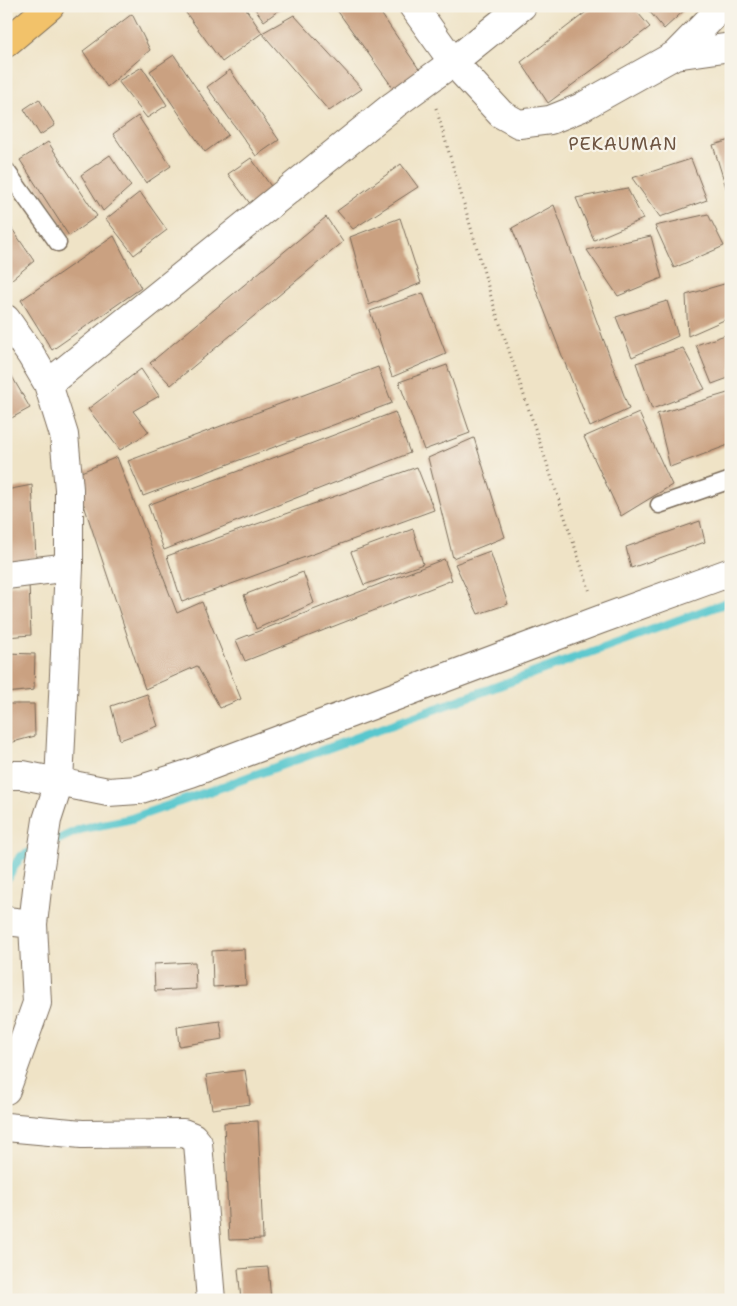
<svg xmlns="http://www.w3.org/2000/svg" width="737" height="1306" font-family="'Shantell Sans',sans-serif">
	<rect width="100%" height="100%" fill="#f7f3e8"/>
	<filter id="ink" filterUnits="userSpaceOnUse"><feTurbulence type="fractalNoise" baseFrequency=".02" numOctaves="2"/><feDisplacementMap in="SourceGraphic" scale="10" xChannelSelector="R" yChannelSelector="G"/><feConvolveMatrix kernelMatrix="1 2 1 2 8 2 1 2 1" color-interpolation-filters="sRGB"/></filter>
	<filter id="wash" filterUnits="userSpaceOnUse"><feTurbulence type="fractalNoise" baseFrequency=".0096" numOctaves="4" result="noise"/><feDisplacementMap in="SourceGraphic" scale="20" xChannelSelector="R" yChannelSelector="G"/><feGaussianBlur stdDeviation="1.12" result="paint"/><feColorMatrix in="noise" values="0 0 0 0 0 0 0 0 0 0 0 0 0 0 0 0 0 1.4 0 .05"/><feComposite in="paint" operator="in"/></filter>
	<g filter="url(#wash)">
		<rect width="100%" height="100%" fill="#efe3c6"/>
		<g fill="none" stroke-linecap="round" stroke-linejoin="round">
			<path stroke="#59c7ce" stroke-width="9" d="M6,880l14,-23 61,-28 49,-10 86,-30 515,-188"/>
		</g>
		<g id="blocks">
			<path fill="#caa181" d="M181,6h63l18,27 32,-18 68,74 -33,22 -67,-78 -40,29z
				M253,6h32l-21,15z
				M334,6h42l45,66 -25,20z
				M594,6h38l18,21 -102,76 -27,-41z
				M645,6h44l-25,23z
				M132,14l18,36 -43,37 -24,-36z
				M174,55l54,80 -23,17 -55,-81z
				M142,67l25,38 -20,13 -29,-37z
				M230,70l49,70 -23,16 -49,-69z
				M39,99l16,26 -15,10 -16,-26z
				M138,116l33,50 -25,17 -33,-49z
				M731,140v53l-3,1 -15,-49z
				M48,142l49,74 -28,20 -49,-76z
				M110,155l21,31 -28,25 -22,-36z
				M251,158l24,34 -21,17 -26,-35z
				M691,159l16,41 -47,17 -28,-39z
				M401,164l17,23 -65,42 -16,-18z
				M627,188l16,31 -49,21 -18,-42z
				M140,192l27,38 -33,25 -28,-36z
				M554,205l75,204 -39,18 -78,-199z
				M708,214l16,32 -50,22 -19,-42z
				M326,217l17,25 -172,143 -21,-22z
				M400,218l21,65 -52,22 -19,-68z
				M6,220l28,41 -28,23z
				M114,236l27,52 -89,62 -31,-50z
				M651,236l11,42 -44,18 -31,-46z
				M731,282v35l-43,19 -2,-41z
				M423,293l23,61 -54,23 -22,-66z
				M667,301l11,35 -46,21 -16,-40z
				M731,333v44l-19,7 -16,-39z
				M683,348l22,41 -53,20 -16,-46z
				M447,365l23,68 -46,17 -25,-68z
				M6,366l24,42 -24,13z
				M378,367l14,36 -249,93 -15,-35z
				M141,369l18,27 -26,15 16,21 -29,18 -32,-41z
				M731,392v52l-61,23 -13,-53z
				M395,412l15,41 -246,97 -16,-45z
				M639,413l33,72 -51,31 -37,-79z
				M474,438l31,99 -52,21 -25,-100z
				M117,457l60,156 25,-11 39,97 -21,9 -23,-42 -52,23 -71,-214z
				M417,467l17,43 -252,92 -15,-46z
				M32,485l4,72 -30,6v-73z
				M700,521l5,21 -74,26 -5,-21z
				M413,529l10,35 -59,21 -13,-33z
				M490,551l18,53 -30,10 -23,-50z
				M444,559l8,21 -207,81 -9,-21z
				M303,572l11,31 -58,26 -12,-34z
				M29,583l2,52 -25,2v-51z
				M6,653l29,1 -1,36 -28,3z
				M147,694l11,32 -38,14 -9,-34z
				M6,704h28l1,32 -29,8z
				M244,949l2,36 -33,2 -1,-36z
				M195,962l1,27 -41,2 -1,-27z
				M220,1021l3,18 -44,7 -2,-19z
				M245,1070l5,34 -38,5 -6,-34z
				M258,1121l5,118 -34,1 -5,-117z
				M268,1267l3,33h-30l-3,-31z"/>
		</g>
	</g>
	<g filter="url(#ink)">
		<use href="#blocks" fill-opacity="0" stroke="#7a6b59" stroke-width="1"/>
		<g fill="none" stroke-linecap="round" stroke-linejoin="round">
			<g stroke="#7a6b59" stroke-width="19">
				<path id="lane" d="M6,170l52,73
					M659,505l72,-25"/>
			</g>
			<g stroke="#7a6b59" stroke-width="30">
				<path id="street" d="M413,6l40,56 48,52 18,10 31,-4 30,-12 95,-53 56,-8
					M675,55l48,-49
					M6,319l25,36 17,29 16,51 5,54v78l-10,216 -12,37 -8,52 -6,52 4,79 -31,87
					M48,384l346,-279 59,-43 69,-56
					M6,575l63,-8
					M6,775h17l85,17 30,-2 53,-17 408,-153 132,-48
					M6,921l27,3
					M6,1127l76,7 101,-1 10,4 5,6 13,157"/>
			</g>
			<g stroke="#7a6b59" stroke-width="30">
				<path id="highway" d="M6,43l44,-37"/>
			</g>
			<path stroke="#7a6b59" stroke-width="3" stroke-dasharray="1 4" stroke-linecap="butt" d="M436,108l56,192 98,292"/>
			<use href="#lane" stroke="#fff" stroke-width="16"/>
			<use href="#street" stroke="#fff" stroke-width="28"/>
			<use href="#highway" stroke="#f2c26a" stroke-width="28"/>
		</g>
	</g>
	<g text-anchor="middle" stroke-width="4.5" stroke-linejoin="round" paint-order="stroke">
		<g font-size="18" letter-spacing="1" fill="#6d5441" stroke="#f7f3e8">
			<text x="623" y="150">PEKAUMAN</text>
		</g>
	</g>
	<rect width="737" height="1306" fill="none" stroke="#f7f3e8" stroke-width="25"/>
</svg>
